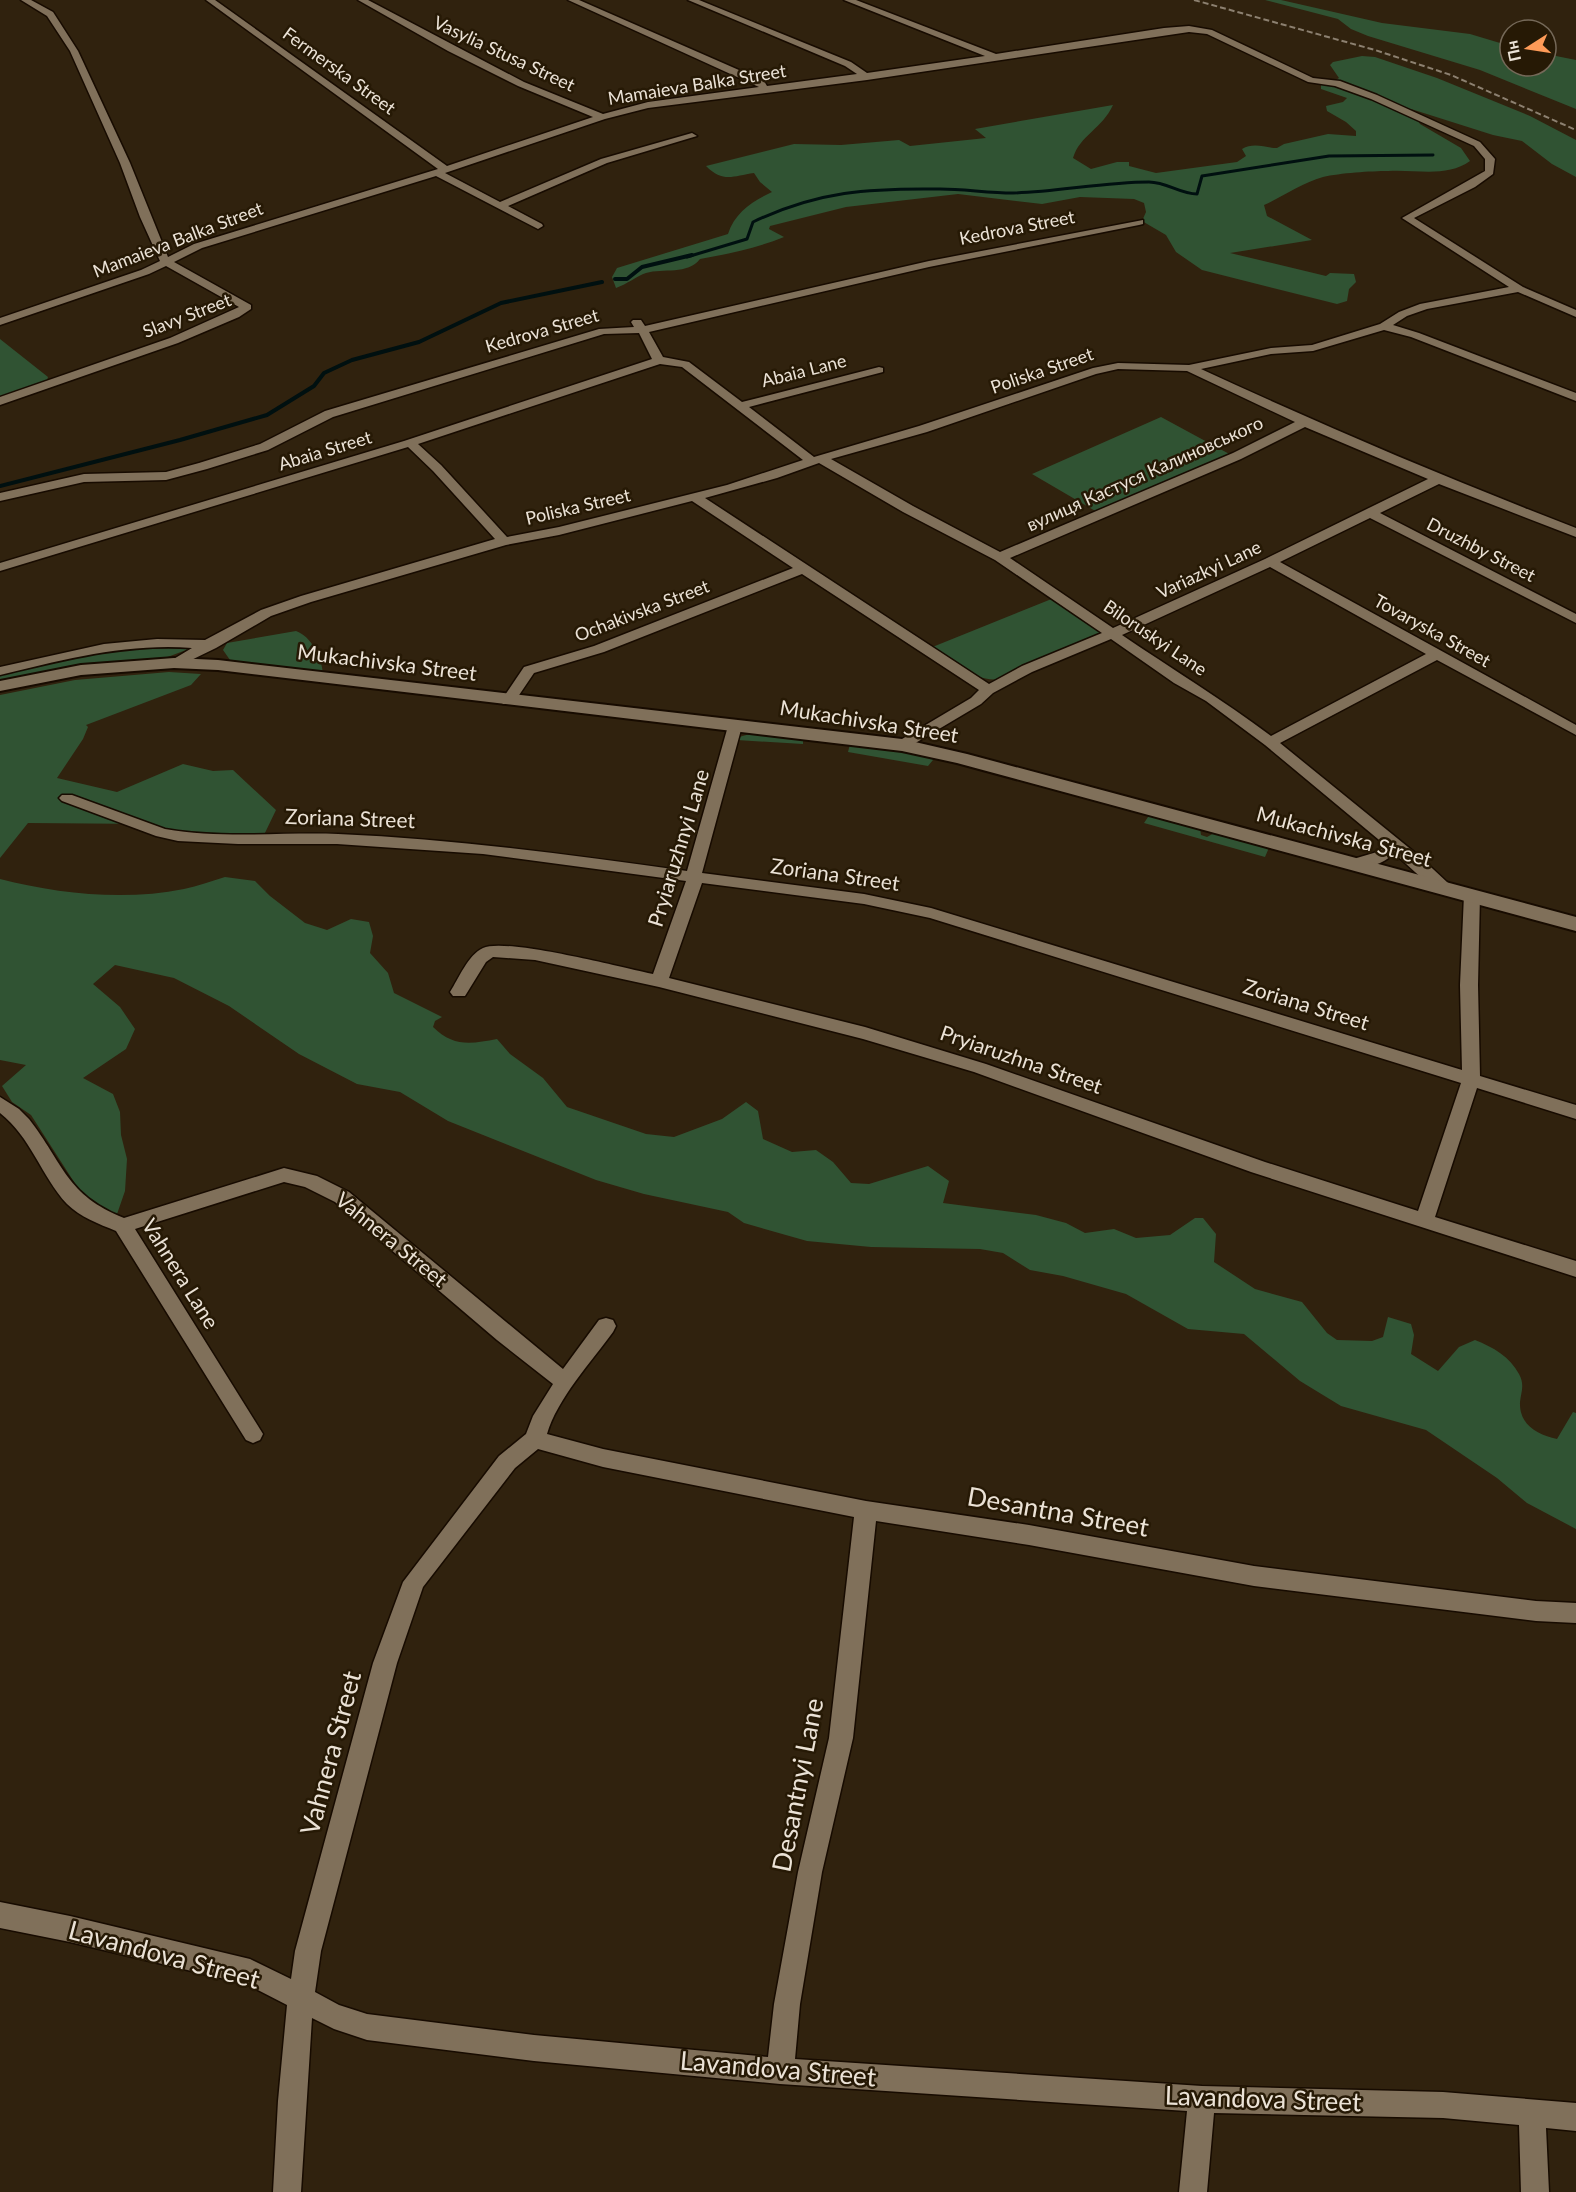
<svg xmlns="http://www.w3.org/2000/svg" width="1576" height="2192" font-family="Lato,sans-serif">
	<rect width="100%" height="100%" fill="#30220e"/>
	<path fill="#305333" d="M1265,0h16l101,23 88,11 40,12v20h36v-12l30,6v49l-96,-39 -112,-34 -17,-7 -13,-10z
		M1362,56l13,1 62,21 93,38 46,24v37l-24,-13 -30,-23 -29,-6 -82,-26 9,15 41,24 9,13c-23,17 -55,8 -82,10 -17,0 -48,2 -65,6 -21,6 -39,19 -59,28l3,11 45,24 -82,13 96,23 4,-3 24,1 2,8 -7,7 -2,12 -10,3 -135,-34 -26,-18 -10,-17 -24,-14 4,-9 -2,-9 -10,-4 -54,-2 -38,7 -84,-10 -112,13 -76,19 -1,3 15,8c-27,11 -55,17 -84,22 -12,16 -37,9 -54,14 -9,3 -19,11 -30,15l-4,-11 5,-9 111,-34c7,-22 25,-33 44,-42l-12,-10 -6,-9c-21,3 -31,10 -48,-7l88,-22 47,1 58,-5 11,6 76,-8 -11,-9 138,-24c-11,24 -33,30 -40,53l18,11 26,-7h12v4l27,7 81,-11 9,-6 -4,-7c12,-7 23,-1 35,-1l7,-4 44,-10 28,2v-5l-10,-9 -19,-11 -1,-5 17,-4 4,-4 -26,-9v-5h8l10,-6 -9,-13 3,-3z
		M0,339l48,38 -1,3 -47,19z
		M1161,417l72,39 -136,56 -65,-38z
		M1054,598l46,33 -2,4 -97,44c-27,4 -49,-18 -71,-31z
		M296,631c15,5 26,27 27,43l-93,-14 -7,-10 4,-7z
		M131,647h63l-29,11 -85,8 -80,16v-8l74,-19z
		M169,672l32,2 -10,11 -105,40 2,2 -5,12 -26,39 60,14 66,-28 30,7 20,-1 43,40 -13,27 -82,-4 -30,-9 -123,-1 -28,35v-163l75,-15z
		M750,734l53,6v4l-66,-4 2,-3z
		M850,744l81,13 2,3 -5,6 -80,-14z
		M1150,814l50,14 1,7 6,2 9,-5 51,14 1,4 -3,7 -121,-34z
		M225,877l30,4 15,15 35,27 22,7 24,-11 18,3 4,14 -3,17 18,20 6,20 48,24 -7,4 -2,6c20,20 38,17 64,12l13,15 33,24 24,29 79,27 28,3 48,-18 24,-17 12,9 5,28 29,13 24,-2 17,12 18,21 18,1 59,-18 21,15 -6,22 93,12 30,8 19,10 29,-4 22,9 34,-3 25,-17h8l13,16 -2,28 41,27 47,13 25,31 10,7 35,1 11,-4 5,-20 23,7 3,11 -3,19 27,17 21,-24 16,-7c18,7 35,17 44,34 6,11 2,18 1,28 -1,23 18,33 37,37l16,-27 3,1v116l-49,-26 -30,-25 -71,-48 -85,-24 -41,-25 -56,-47 -56,-5 -62,-35 -63,-18 -33,-6 -27,-17 -23,-4 -109,-2 -64,-6 -63,-18 -16,-11 -84,-18 -48,-14 -148,-59 -48,-29 -43,-8 -58,-30 -70,-48 -55,-28 -59,-13 -22,19 27,23 15,22 -9,20 -43,29 30,16 7,18 1,23 6,24 -2,32 -9,26 -33,-21 -52,-81 -19,-13 -10,-16 24,-21 -26,-5v-181c58,15 125,22 184,10 14,-3 27,-8 41,-12z"/>
	<g fill="none" stroke-linecap="round" stroke-linejoin="round">
		<path stroke="#001010" stroke-width="3" d="M687,257l60,-18 6,-17c65,-31 116,-34 187,-33 24,0 48,4 73,4 45,-1 90,-11 136,-11 18,0 31,12 48,12l5,-18 127,-20 104,-1"/>
		<path stroke="#001010" stroke-width="4" d="M615,279h12l15,-12 50,-12
			M0,486l180,-46 87,-25 47,-29 10,-13 28,-13 67,-18 82,-39 101,-21"/>
		<g stroke="#170b00" stroke-width="3">
			<path id="minor" d="M21,0h10l22,12 25,39 52,112 38,94 26,-13 244,-75 -232,-169h9l232,166 146,-49 -75,-31 -70,-35 -90,-51h10l156,82 79,32 45,-12 111,-15 -191,-87h11l185,81 3,5 90,-12 -12,-8 -157,-66h11l152,62 16,11 118,-17 -141,-56h12l140,54 168,-26 25,-2 23,4 101,48 27,3 37,14 103,47 15,17 -2,15 -18,13 -61,31 109,69 53,23v7l-58,-25 -91,17 -20,7 -14,9 26,8 157,60v8l-165,-64 -27,-7 -71,21 -42,3 -70,15c123,57 248,110 375,159v9l-137,-53 -59,29 196,101v9l-206,-105 -90,44 296,163v10l-139,-75 -157,83 139,113 29,27 2,4 -2,4h-12l-42,-38c-8,10 -31,18 -44,15l-2,-4 2,-4 27,-8 7,-8 -119,-99 -59,-44 -32,-18 -63,-44 -79,33 -39,21 -12,11 -74,44h-10l-2,-3 2,-3 74,-44 8,-8 -177,-116 -198,78 -70,21 -21,31h-10l-2,-3 23,-34 70,-21 199,-78 -101,-67 -133,34 -53,10 -195,57 -40,14 -55,32 -37,18 -5,1 -7,-4 25,-15c-66,-5 -129,12 -192,27v-8l104,-23 53,-5 48,1 56,-30 40,-14 194,-57 -62,-68 -25,-24 -408,124v-8l404,-122 248,-82 -13,-26 -35,1 -271,83 -65,33 -61,19 -41,11 -82,2 -84,19v-8l84,-19 82,-2 33,-9 61,-19 65,-33 274,-82 35,-2 -3,-5 2,-2h8l4,6 284,-65 214,-41v4l-4,1 -210,42 -280,65 14,25 26,5 53,40 137,-35 4,1v4l-134,35 65,50 105,-31 174,-58 25,-5 71,2 82,-17 41,-3 68,-21 19,-12 21,-8 89,-17 -107,-69 83,-47v-12l-11,-13 -103,-47 -36,-13 -27,-4 -101,-48 -18,-2 -322,48 -219,28 -43,11 -160,54 55,29 101,-43 91,-26 5,3 -90,27 -99,43 34,18 1,2 -5,3 -102,-53 -234,72 -28,14 77,43v4l-12,8 -61,26 -178,62v-8l170,-59 69,-31 -73,-41 -17,8 -149,51v-7l141,-48 19,-9 -20,-44 -20,-54 -50,-112 -23,-35zM660,364l22,3 121,93 -76,25 -168,42 -52,10 -66,-72 -23,-21zM1118,369l69,2 108,51 -62,31 -233,99 -87,-46 -82,-47 96,-27 169,-58zM1305,427l123,52 -163,80 -152,69 -103,-70 231,-99zM819,463l84,49 92,48 107,73 -80,33 -33,18 -284,-186 72,-20zM1270,567l156,87 -155,82c-48,-36 -99,-67 -149,-101z
				M735,722l7,4 -40,147 162,21 67,14 531,162 -2,-85 4,-90 2,-4h12l2,4 -2,90 2,91 96,29v14l-99,-31 -42,129 141,44v16l-325,-105 -277,-100 -111,-33 -204,-52 -124,-27 -42,-3 -7,5 -21,34h-12l-3,-4c9,-14 18,-37 33,-44 22,-11 141,20 170,26l33,-93 -203,-27 -146,-10h-99l-60,-3 -22,-5 -94,-35 -3,-3 3,-3h10l93,34c57,10 116,3 173,5 117,5 233,21 349,37l41,-145zM702,883l162,21 66,14 531,165 -43,128 -153,-49 -279,-98 -121,-37 -196,-49z
				M0,1097l19,12 10,10c35,45 37,76 95,99l160,-50 33,8 32,16 214,177 36,-49 7,-2 7,2 3,6 -3,6c-21,29 -56,67 -66,102l56,15 263,52 163,24 225,41 282,35 40,2v20l-40,-2 -282,-35 -225,-41 -153,-24 -23,217 -31,134 -22,132 -5,55 407,27 241,6 133,11v28l-30,-3 3,64h-28l-2,-67 -76,-7 -229,-5 -7,79h-28l8,-81 -407,-27 -246,-23 -167,-21 -33,-11 -22,-11 -11,174h-28l5,-91 9,-96 -41,-21 -176,-42 -70,-14v-26l70,14 180,43 41,20 4,-28 78,-288 30,-81 96,-126 27,-22 7,-18 20,-32 -56,-44 -162,-138 -30,-15 -21,-5 -149,47 128,205 -3,6 -7,3 -7,-3 -130,-209c-17,-7 -36,-14 -49,-27 -26,-28 -36,-67 -67,-91zM538,1449l65,18 251,50 -25,221 -31,134 -24,132 -6,53 -234,-22 -167,-21 -28,-9 -24,-13 6,-41 76,-288 26,-76 92,-119z"/>
		</g>
		<g stroke="#170b00" stroke-width="4">
			<path id="tertiary" d="M174,658l44,2 684,79 65,15 609,163v14l-619,-168 -55,-12 -684,-81 -44,-2 -93,7 -81,16v-10l81,-16z"/>
		</g>
		<use href="#minor" fill="#80705a" fill-rule="evenodd"/>
		<use href="#tertiary" fill="#80705a" fill-rule="evenodd"/>
		<path stroke="#8c8070" stroke-width="2" stroke-dasharray="6 3" stroke-linecap="butt" d="M1194,0l181,50 76,25 125,55"/>
	</g>
	<g text-anchor="middle" stroke-width="5" stroke-linejoin="round" paint-order="stroke">
		<g font-size="18" fill="#ebe2d6" stroke="#261905">
			<text transform="translate(504 54) rotate(25)" y="6">Vasylia Stusa Street</text>
			<text transform="translate(339 71) rotate(36)" y="6">Fermerska Street</text>
			<text transform="translate(697 85) rotate(-9)" y="6">Mamaieva Balka Street</text>
			<text transform="translate(1017 228) rotate(-11)" y="6">Kedrova Street</text>
			<text transform="translate(178 240) rotate(-21)" y="6">Mamaieva Balka Street</text>
			<text transform="translate(187 316) rotate(-21)" y="6">Slavy Street</text>
			<text transform="translate(542 331) rotate(-16)" y="6">Kedrova Street</text>
			<text transform="translate(804 371) rotate(-14)" y="6">Abaia Lane</text>
			<text transform="translate(1042 371) rotate(-19)" y="6">Poliska Street</text>
			<text transform="translate(325 451) rotate(-17)" y="6">Abaia Street</text>
			<text transform="translate(1145 474) rotate(-24)" y="6">вулиця Кастуся Калиновського</text>
			<text transform="translate(578 507) rotate(-13)" y="6">Poliska Street</text>
			<text transform="translate(1481 550) rotate(27)" y="6">Druzhby Street</text>
			<text transform="translate(1209 570) rotate(-25)" y="6">Variazkyi Lane</text>
			<text transform="translate(642 611) rotate(-21)" y="6">Ochakivska Street</text>
			<text transform="translate(1432 631) rotate(29)" y="6">Tovaryska Street</text>
			<text transform="translate(1155 638) rotate(34)" y="6">Biloruskyi Lane</text>
		</g>
		<g font-size="21" fill="#ebe2d6" stroke="#261905">
			<text transform="translate(387 663) rotate(7)" y="7">Mukachivska Street</text>
			<text transform="translate(869 722) rotate(9)" y="7">Mukachivska Street</text>
			<text transform="translate(350 819) rotate(2)" y="7">Zoriana Street</text>
			<text transform="translate(1344 837) rotate(15)" y="7">Mukachivska Street</text>
			<text transform="translate(679 848) rotate(-73)" y="7">Pryiaruzhnyi Lane</text>
			<text transform="translate(835 875) rotate(8)" y="7">Zoriana Street</text>
			<text transform="translate(1306 1005) rotate(17)" y="7">Zoriana Street</text>
			<text transform="translate(1021 1060) rotate(19)" y="7">Pryiaruzhna Street</text>
			<text transform="translate(391 1240) rotate(39)" y="7">Vahnera Street</text>
			<text transform="translate(180 1274) rotate(58)" y="7">Vahnera Lane</text>
		</g>
		<g font-size="26" fill="#ebe2d6" stroke="#261905">
			<text transform="translate(1058 1512) rotate(10)" y="9">Desantna Street</text>
			<text transform="translate(331 1753) rotate(-75)" y="9">Vahnera Street</text>
			<text transform="translate(798 1785) rotate(-79)" y="9">Desantnyi Lane</text>
			<text transform="translate(164 1955) rotate(15)" y="9">Lavandova Street</text>
			<text transform="translate(778 2069) rotate(5)" y="9">Lavandova Street</text>
			<text transform="translate(1263 2099) rotate(2)" y="9">Lavandova Street</text>
		</g>
	</g>
	<g transform="translate(1528 48) rotate(258)"><circle r="28" fill="#261905" stroke="#756959" stroke-width="1.5"/>
	<path d="M0-4.5L10 22L0 15L-10 22Z" fill="#fe9b58"/>
	<text y="-9" font-size="16" font-weight="bold" text-anchor="middle" fill="#ebe2d6">Пн</text>
	</g>
</svg>
